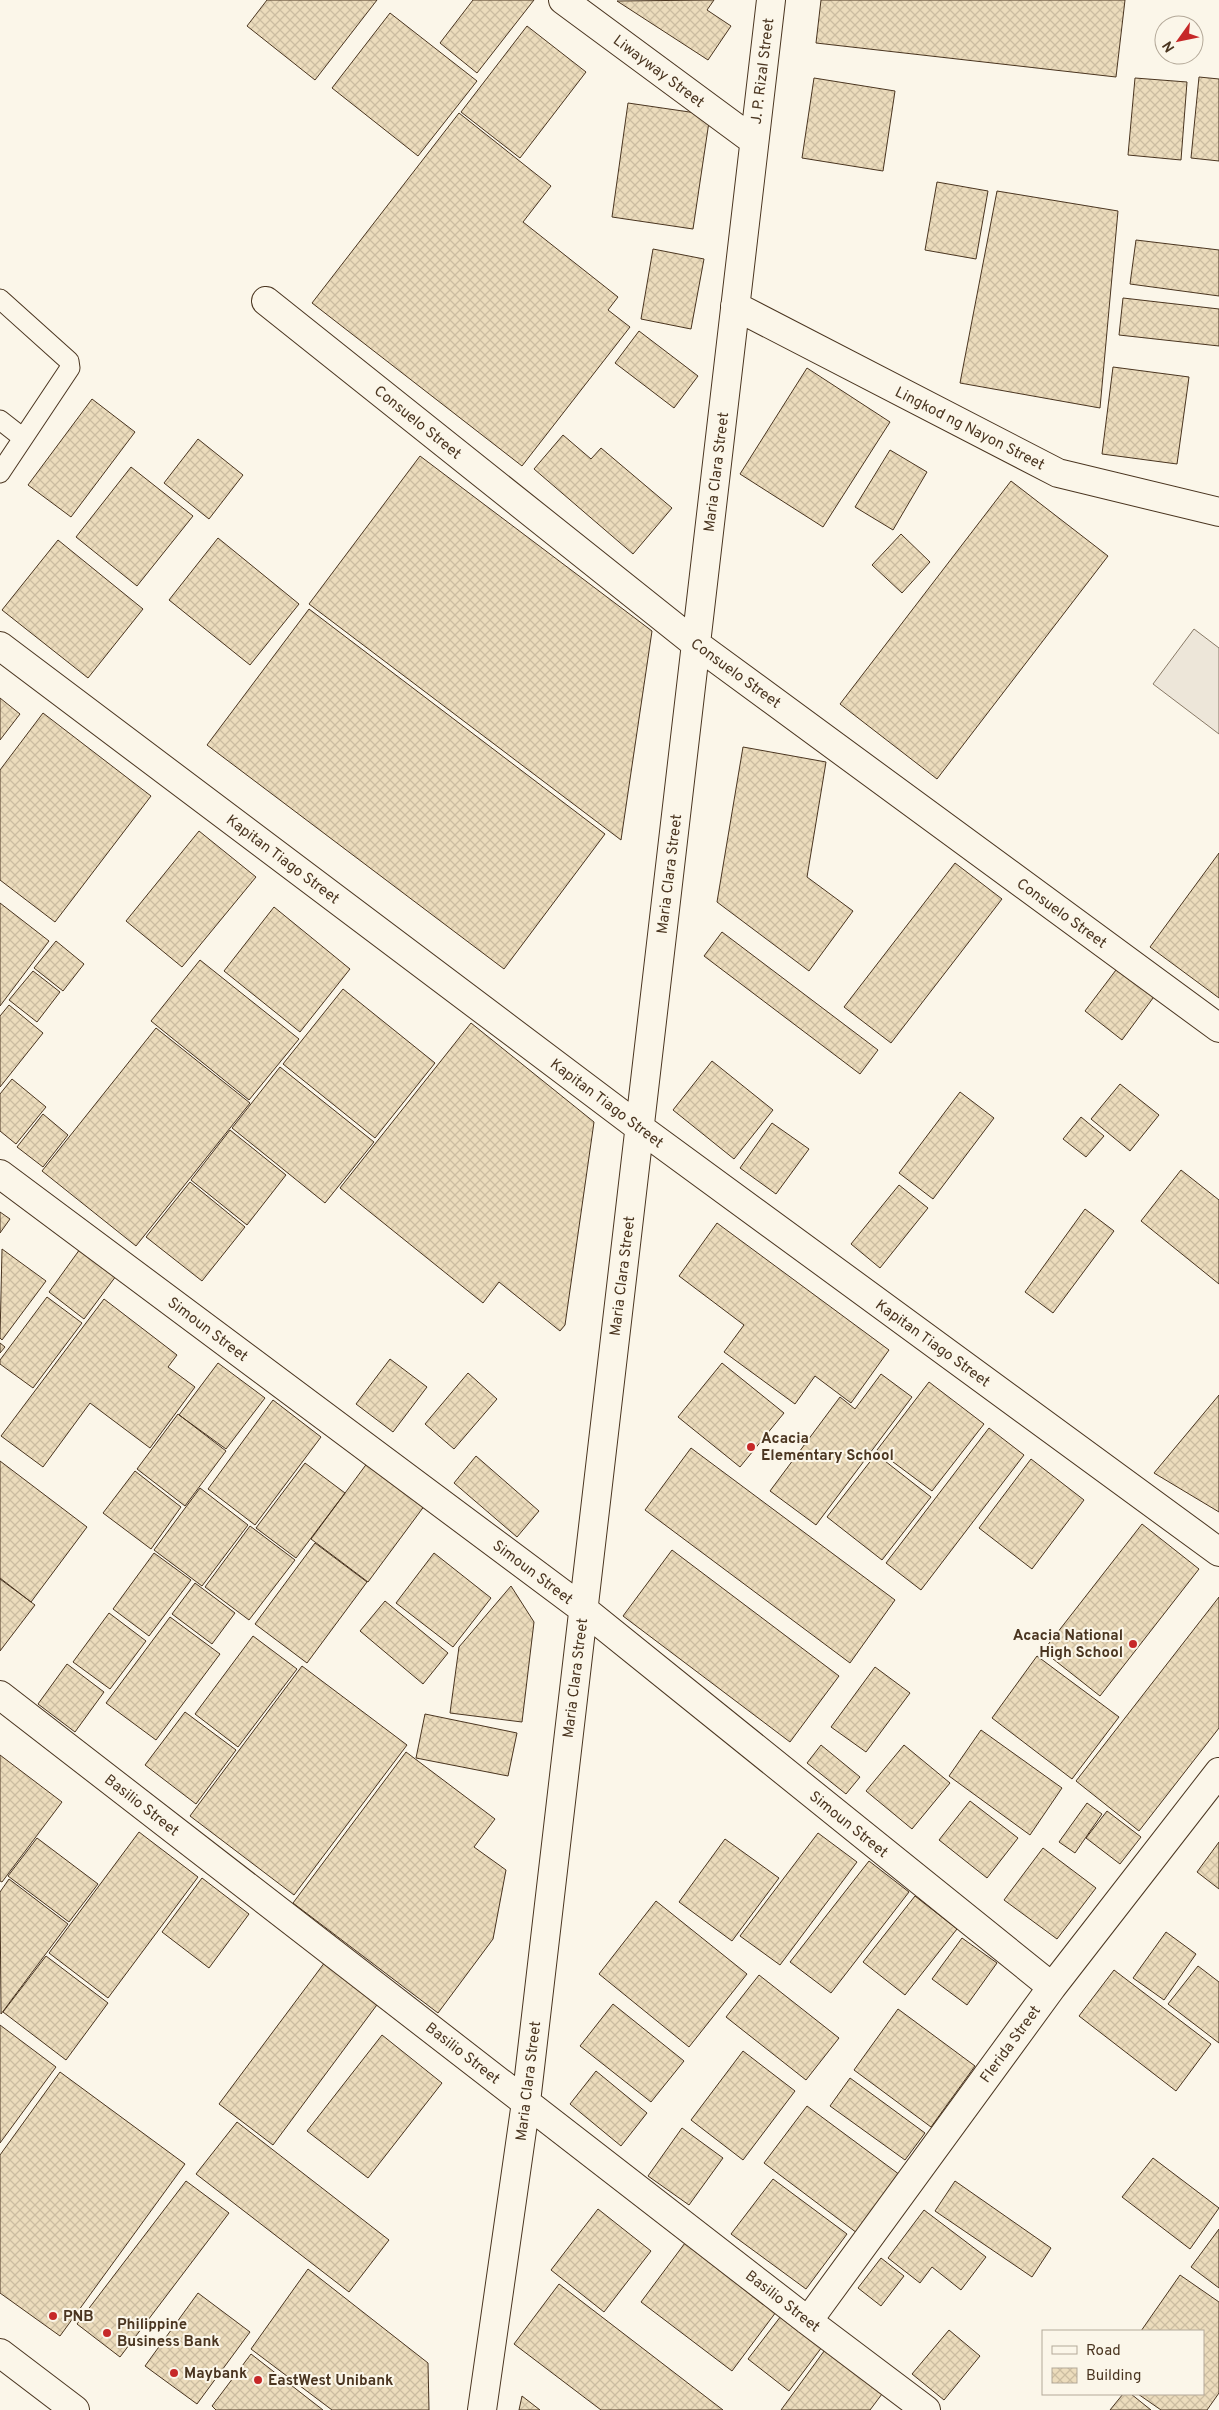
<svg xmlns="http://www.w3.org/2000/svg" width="1219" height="2410" font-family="Overpass,sans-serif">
	<defs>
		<pattern id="building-cross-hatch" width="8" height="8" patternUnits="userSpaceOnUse" patternTransform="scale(1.25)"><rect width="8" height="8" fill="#ecdcbc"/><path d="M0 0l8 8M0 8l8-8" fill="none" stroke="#ccbda1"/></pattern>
	</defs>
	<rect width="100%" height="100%" fill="#fbf6e9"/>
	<path fill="#ede6d9" stroke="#887966" d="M1194,629l25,19v86l-66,-50z"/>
	<path fill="url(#building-cross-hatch)" stroke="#4a3520" d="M267,0h110l-62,80 -68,-54z
		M473,0h61l-57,73 -37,-30z
		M714,0l-7,10 24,16 -23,34 -91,-59z
		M821,0h304l-9,77 -300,-34z
		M390,13l87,68 -59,75 -86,-68z
		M527,26l59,46 -66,86 -59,-46z
		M1199,77l20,2v82l-28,-3z
		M814,78l81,13 -12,80 -81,-13z
		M1135,78l52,4 -6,78 -53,-5z
		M628,103l82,12 -17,114 -81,-12z
		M459,113l92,73 -28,36 95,75 -10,13 22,17 -108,139 -210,-163z
		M937,182l51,9 -12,68 -51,-9z
		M997,191l121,20 -18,197 -140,-25z
		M1136,240l83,10v46l-89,-12z
		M653,249l51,10 -13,70 -50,-10z
		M1123,298l96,11v37l-100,-11z
		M639,331l59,45 -24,32 -59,-45z
		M1113,367l76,10 -12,87 -75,-10z
		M807,368l83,54 -67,105 -83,-53z
		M92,399l43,33 -64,85 -43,-32z
		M563,435l28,24 10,-11 71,60 -39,46 -99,-85z
		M198,439l45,36 -34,44 -45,-36z
		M890,450l37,22 -34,58 -38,-23z
		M420,456l232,175 -31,209 -312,-236z
		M131,467l62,49 -56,70 -61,-49z
		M1011,481l97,75 -171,223 -97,-75z
		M901,534l29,28 -28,31 -30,-28z
		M218,538l81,66 -49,61 -81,-65z
		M58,540l85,69 -55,69 -86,-68z
		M309,609l296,225 -101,135 -297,-224z
		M0,698l20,16 -20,26z
		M43,713l108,83 -96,126 -55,-42v-110z
		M743,747l83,15 -19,115 46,34 -44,60 -92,-69z
		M199,831l57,46 -74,90 -56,-46z
		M1219,853v145l-69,-51z
		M955,863l47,36 -111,144 -47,-36z
		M0,903l49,38 -49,65z
		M274,907l76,62 -50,63 -76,-61z
		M722,932l156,118 -18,24 -156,-118z
		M56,941l28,23 -21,27 -29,-23z
		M200,960l99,79 -50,61 -98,-79z
		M1119,966l37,28 -34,46 -37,-29z
		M33,971l27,21 -23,30 -28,-22z
		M343,989l92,74 -60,75 -92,-74z
		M9,1005l34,28 -43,54v-71z
		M471,1023l123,99 -29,203 -5,6 -61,-49 -16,21 -143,-115z
		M156,1028l94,75 -114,143 -94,-75z
		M712,1061l61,49 -39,49 -61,-49z
		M280,1067l94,75 -49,61 -93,-75z
		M12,1079l34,28 -30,37 -16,-13v-37z
		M1120,1084l39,31 -29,36 -39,-32z
		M960,1092l34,26 -61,81 -34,-26z
		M43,1114l25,21 -25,32 -26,-20z
		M1081,1117l23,19 -18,21 -23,-18z
		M772,1123l37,26 -33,45 -36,-26z
		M230,1130l56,45 -39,50 -56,-45z
		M1181,1170l38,30v84l-78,-63z
		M190,1182l55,45 -43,54 -56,-44z
		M899,1185l29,23 -48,60 -29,-24z
		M1085,1209l29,22 -61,82 -28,-21z
		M0,1212l10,7 -10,14z
		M717,1223l172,127 -38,53 -36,-27 -20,28 -71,-52 20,-27 -65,-49z
		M2,1249l44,32 -44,59 -2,-2z
		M80,1249l36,27 -32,43 -35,-27z
		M47,1297l35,26 -49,65 -33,-24v-4z
		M104,1299l73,56 -9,12 27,20 -45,61 -60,-45 -47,64 -42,-31z
		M0,1343l5,4 -5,6z
		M390,1359l37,28 -34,45 -37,-28z
		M218,1363l47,35 -39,51 -47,-34z
		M722,1363l62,50 -44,54 -62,-50z
		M468,1373l29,26 -43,50 -29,-25z
		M881,1374l31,23 -96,128 -46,-34 70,-94 15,12z
		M929,1382l55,42 -52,67 -55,-41z
		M1219,1395v117l-65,-39z
		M273,1400l48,37 -66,88 -47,-36z
		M178,1414l48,37 -41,55 -48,-37z
		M989,1428l35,27 -103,135 -35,-27z
		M691,1448l204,152 -45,63 -205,-153z
		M876,1454l55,43 -49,63 -55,-43z
		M476,1456l63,55 -22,26 -63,-54z
		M1031,1459l53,41 -52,69 -53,-41z
		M0,1461l87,66 -56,75 -31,-24z
		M368,1462l57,43 -57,77 -57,-43z
		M305,1463l40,30 -49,65 -40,-30z
		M135,1471l46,36 -30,42 -48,-36z
		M200,1488l48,37 -46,61 -48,-36z
		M1142,1524l57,45 -99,127 -57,-45z
		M250,1526l45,34 -46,60 -44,-33z
		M315,1543l52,39 -60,81 -52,-39z
		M672,1550l167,126 -49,66 -167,-126z
		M154,1553l37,27 -42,56 -36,-27z
		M434,1553l57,45 -38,49 -57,-44z
		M0,1579l35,26 -35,46z
		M195,1583l40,30 -23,31 -40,-30z
		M511,1586l23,36 -12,100 -72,-9 9,-66z
		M1219,1597v131l-80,103 -63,-50z
		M385,1601l63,52 -25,31 -63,-53z
		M109,1613l37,28 -36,48 -37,-27z
		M170,1617l50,37 -64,86 -50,-37z
		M253,1636l44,33 -59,78 -43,-33z
		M1037,1656l82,61 -47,62 -80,-61z
		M67,1664l37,28 -29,40 -37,-28z
		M302,1666l105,79 -113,150 -104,-79z
		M875,1667l35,26 -44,59 -35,-25z
		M185,1712l51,38 -40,54 -51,-39z
		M425,1714l92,19 -9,43 -92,-18z
		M981,1730l81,58 -32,47 -81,-59z
		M821,1745l39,32 -14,17 -39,-31z
		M904,1745l46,38 -38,46 -46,-38z
		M406,1752l89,67 -21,28 32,23 -13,69 -55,74 -145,-110z
		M0,1755l62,47 -60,80 -2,-1z
		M970,1801l48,37 -31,40 -48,-38z
		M1087,1803l15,11 -27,39 -16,-11z
		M1107,1811l34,26 -21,27 -34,-26z
		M139,1832l59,45 -90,121 -59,-45z
		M818,1833l39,29 -77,103 -40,-29z
		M37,1838l61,46 -29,38 -61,-46z
		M725,1839l54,39 -47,63 -53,-39z
		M1219,1842v47l-22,-17z
		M1043,1848l53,40 -39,51 -53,-39z
		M869,1861l40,31 -78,101 -41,-31z
		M202,1878l47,36 -40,54 -47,-36z
		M9,1879l59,45 -67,90 -1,-122z
		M915,1896l42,33 -52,66 -42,-33z
		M656,1901l91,73 -58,73 -90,-73z
		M1166,1932l30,22 -32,46 -31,-22z
		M962,1938l35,25 -30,42 -35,-26z
		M46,1956l62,47 -42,57 -63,-48z
		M328,1958l54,40 -109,147 -54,-41z
		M1198,1966l21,16v61l-51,-39z
		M1114,1970l97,74 -35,47 -97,-75z
		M759,1975l80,63 -33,42 -80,-63z
		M613,2004l71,57 -33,41 -71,-56z
		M898,2009l77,57 -44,61 -77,-57z
		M0,2025l56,42 -56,76z
		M382,2035l60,48 -74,95 -61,-47z
		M743,2051l52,40 -52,69 -52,-40z
		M596,2071l51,42 -26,33 -51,-42z
		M60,2072l125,92 -125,172 -60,-43v-138z
		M850,2078l75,55 -20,27 -75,-54z
		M807,2106l93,69 -43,58 -93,-70z
		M237,2122l152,118 -40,52 -153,-118z
		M682,2128l41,30 -34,47 -41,-29z
		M1153,2158l66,50 -29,41 -68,-52z
		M773,2179l74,55 -41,55 -75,-55z
		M186,2181l43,32 -109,144 -43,-33z
		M955,2181l96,67 -19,29 -97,-66z
		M598,2209l53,42 -47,61 -53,-42z
		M924,2210l62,47 -25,33 -29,-23 -12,16 -32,-25z
		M1219,2229v59l-28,-21z
		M685,2243l91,69 -44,59 -91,-69z
		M881,2258l23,18 -23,30 -23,-18z
		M308,2269l120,94 1,47h-97l-81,-61z
		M1180,2275l39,27v91l-12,17h-46l-23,-16h65v-63h-62z
		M559,2284l164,126h-122l-87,-66z
		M198,2293l52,39 -53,72 -52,-38z
		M781,2316l41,31 -33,44 -41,-32z
		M949,2330l31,26 -36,44 -32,-26z
		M830,2343l58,43 -18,24h-89z
		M251,2354l72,56h-107l-4,-4z
		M1123,2394h8l20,16h-41z
		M522,2396l18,14h-21z"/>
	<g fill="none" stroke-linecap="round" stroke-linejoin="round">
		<g stroke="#4a3520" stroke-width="21">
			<path id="lane" d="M0,299l69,62 1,7 -70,105
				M0,420l23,18"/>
		</g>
		<g stroke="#4a3520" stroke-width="30">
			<path id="street" d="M563,0l191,141
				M266,301l430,343 523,384
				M735,306l323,167 161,39
				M0,646l640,482 579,424
				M0,1174l583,435 469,378
				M0,1695l808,626 118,89
				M808,2321l244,-334 167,-215
				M482,2410l44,-308 245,-2102"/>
		</g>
		<g stroke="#4a3520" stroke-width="30">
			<path id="secondary" d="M0,2353l75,57"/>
		</g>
		<use href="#lane" stroke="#fbf6e9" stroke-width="19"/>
		<use href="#street" stroke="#fbf6e9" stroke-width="28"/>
		<use href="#secondary" stroke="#fbf6e9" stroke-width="28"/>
	</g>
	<g fill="#c62828" stroke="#fbf6e9" stroke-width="2">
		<circle cx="751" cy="1447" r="5"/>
		<circle cx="1133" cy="1644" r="5"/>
		<circle cx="53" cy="2316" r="5"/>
		<circle cx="107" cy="2333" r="5"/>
		<circle cx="174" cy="2373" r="5"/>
		<circle cx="258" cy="2380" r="5"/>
	</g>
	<g text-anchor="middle" stroke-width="4" stroke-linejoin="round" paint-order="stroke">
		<g font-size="15" fill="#4a3520" stroke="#fbf6e9">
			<text transform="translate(659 71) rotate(37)" y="5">Liwayway Street</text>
			<text transform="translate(762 71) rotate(-83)" y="5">J. P. Rizal Street</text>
			<text transform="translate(418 422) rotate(39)" y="5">Consuelo Street</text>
			<text transform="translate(970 428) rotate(27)" y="5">Lingkod ng Nayon Street</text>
			<text transform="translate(716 472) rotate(-83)" y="5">Maria Clara Street</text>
			<text transform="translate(736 673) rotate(36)" y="5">Consuelo Street</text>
			<text transform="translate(283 859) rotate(37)" y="5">Kapitan Tiago Street</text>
			<text transform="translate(669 874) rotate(-83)" y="5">Maria Clara Street</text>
			<text transform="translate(1062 913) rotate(36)" y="5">Consuelo Street</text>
			<text transform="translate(607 1103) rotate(37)" y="5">Kapitan Tiago Street</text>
			<text transform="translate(622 1276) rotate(-83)" y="5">Maria Clara Street</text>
			<text transform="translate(208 1329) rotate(37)" y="5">Simoun Street</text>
			<text transform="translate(933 1343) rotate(36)" y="5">Kapitan Tiago Street</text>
			<text transform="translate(533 1572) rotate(37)" y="5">Simoun Street</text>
			<text transform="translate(575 1678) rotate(-83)" y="5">Maria Clara Street</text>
			<text transform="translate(142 1805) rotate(38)" y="5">Basilio Street</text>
			<text transform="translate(849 1824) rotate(39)" y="5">Simoun Street</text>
			<text transform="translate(1010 2044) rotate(-54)" y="5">Flerida Street</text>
			<text transform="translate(463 2053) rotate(38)" y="5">Basilio Street</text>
			<text transform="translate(528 2081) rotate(-83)" y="5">Maria Clara Street</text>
			<text transform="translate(783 2301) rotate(38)" y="5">Basilio Street</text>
		</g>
		<g font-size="15" font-weight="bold" fill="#4a3520" stroke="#fbf6e9" text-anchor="start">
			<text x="761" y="1443">Acacia<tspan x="761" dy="17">Elementary School</tspan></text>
			<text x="1123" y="1640" text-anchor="end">Acacia National<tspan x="1123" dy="17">High School</tspan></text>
			<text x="63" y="2321">PNB</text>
			<text x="117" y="2329">Philippine<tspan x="117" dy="17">Business Bank</tspan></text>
			<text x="184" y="2378">Maybank</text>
			<text x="268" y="2385">EastWest Unibank</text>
		</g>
	</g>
	<rect x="1042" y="2330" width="162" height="65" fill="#fbf6e9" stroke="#b4a999"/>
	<rect x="1052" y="2346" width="25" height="8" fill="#fbf6e9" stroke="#b4a999"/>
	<text x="1086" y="2355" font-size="15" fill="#4a3520">Road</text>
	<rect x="1052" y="2368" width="25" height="15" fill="url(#building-cross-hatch)" stroke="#b4a999"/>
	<text x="1086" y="2380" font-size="15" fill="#4a3520">Building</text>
	<g transform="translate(1179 40) rotate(237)"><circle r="24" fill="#fbf6e9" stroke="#b4a999"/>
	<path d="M0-4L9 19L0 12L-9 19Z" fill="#c62828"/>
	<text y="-8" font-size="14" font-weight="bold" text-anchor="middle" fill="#4a3520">N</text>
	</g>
</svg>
